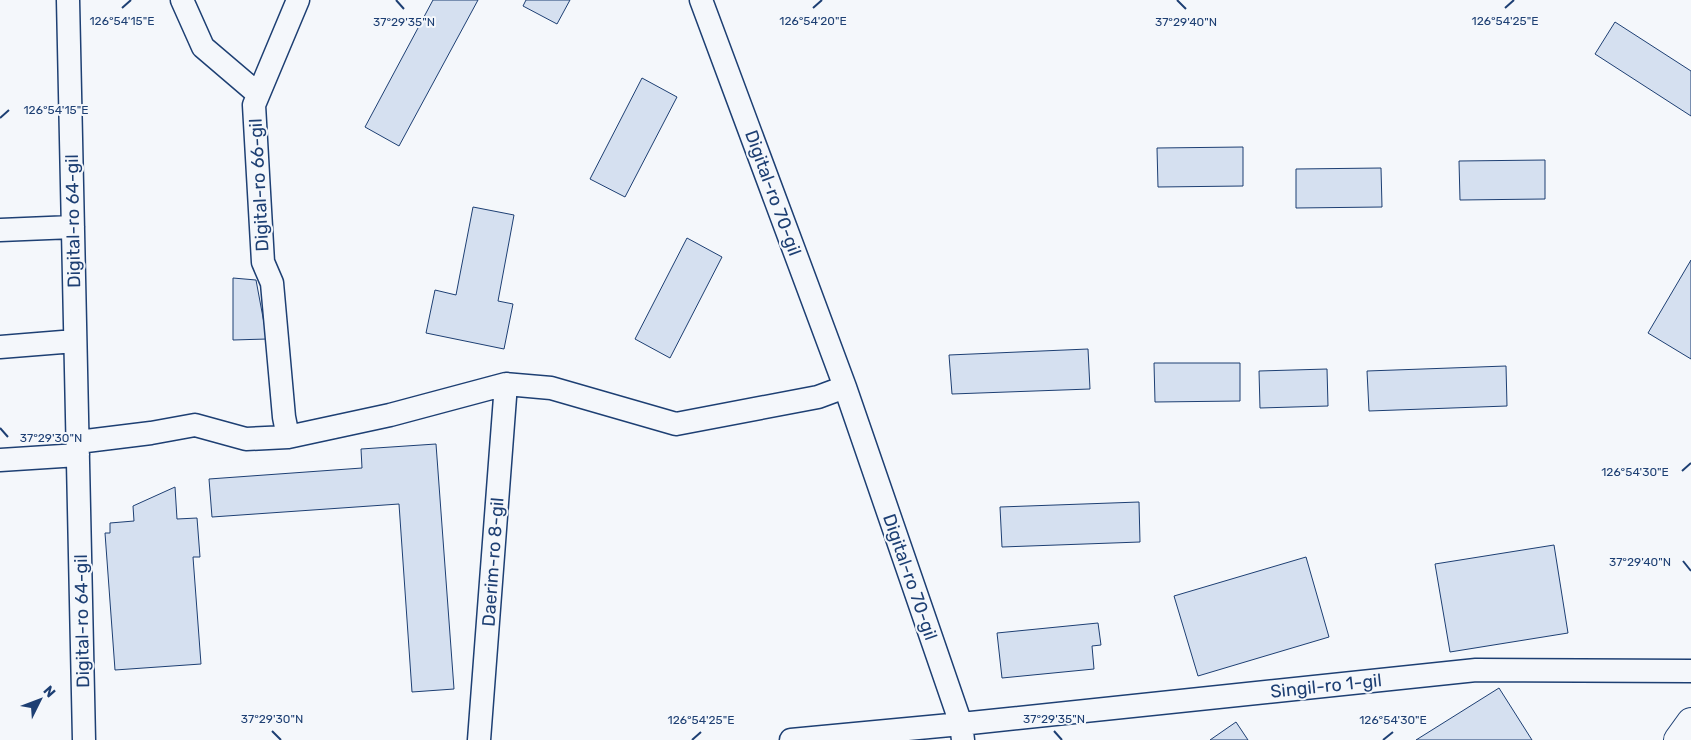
<svg xmlns="http://www.w3.org/2000/svg" width="1691" height="740" font-family="Rubik,sans-serif">
	<rect width="100%" height="100%" fill="#f4f7fb"/>
	<path fill="#d5e0f0" stroke="#1d3f73" d="M433,0h45l-79,146 -34,-19z
		M526,0h44l-13,24 -34,-18z
		M1615,22l76,49v45l-96,-62z
		M642,78l35,19 -52,100 -35,-18z
		M1243,147v39l-85,1 -1,-39z
		M1545,160v39l-85,1 -1,-39z
		M1381,168l1,39 -86,1v-39z
		M473,207l41,8 -16,86 15,3 -9,45 -78,-16 9,-43 21,5z
		M687,238l35,19 -52,101 -35,-19z
		M1691,260v99l-43,-26z
		M233,278l23,2 11,59 -34,1z
		M1088,349l2,40 -138,5 -3,-39z
		M1154,363h86v38l-85,1z
		M1506,366l1,40 -138,5 -2,-40z
		M1327,369l1,37 -68,2 -1,-37z
		M436,444l18,245 -42,3 -13,-188 -187,13 -3,-38 153,-11 -1,-19z
		M175,487l2,32 20,-1 3,39h-7l8,107 -86,6 -10,-137h5v-10l24,-2 -1,-15z
		M1139,502l1,40 -138,5 -2,-40z
		M1554,545l14,88 -118,19 -15,-88z
		M1306,557l23,80 -131,39 -24,-80z
		M1098,623l3,22 -9,1 2,23 -92,9 -5,-45z
		M1499,688l33,52h-116z
		M1236,722l12,18h-38z"/>
	<g fill="none" stroke-linecap="round" stroke-linejoin="round">
		<g stroke="#1d3f73" stroke-width="25">
			<path id="minor" d="M68,0l16,740
				M182,0l21,47 55,47
				M701,0l144,387 116,337 2,16
				M0,230l73,-3
				M0,347l75,-6
				M288,437l-4,-20 -12,-134 -9,-21 -9,-157 44,-105
				M78,442l73,-9 44,-8 51,14 42,-2 102,-22 116,-31 45,4 125,36 142,-27 27,-10
				M0,460l78,-5
				M479,740l27,-356
				M791,740l170,-16 515,-54 215,1"/>
		</g>
		<g stroke="#1d3f73" stroke-width="30">
			<path id="secondary" d="M1678,740l13,-18"/>
		</g>
		<use href="#minor" stroke="#f4f7fb" stroke-width="22"/>
		<use href="#secondary" stroke="#f4f7fb" stroke-width="28"/>
	</g>
	<path fill="none" stroke="#1d3f73" stroke-width="2" d="M396,0l8,9M1177,0l9,9M122,8l9,-8M813,8l9,-8M1505,8l9,-8M0,118l9,-8M0,428l8,9M1682,471l9,-8M1683,561l8,10M272,731l9,9M1054,731l8,9M692,740l9,-8M1383,740l10,-8"/>
	<g text-anchor="middle" stroke-width="4" stroke-linejoin="round" paint-order="stroke">
		<g font-size="18" fill="#1d3f73" stroke="#f4f7fb">
			<text transform="translate(259 185) rotate(-93)" y="6">Digital-ro 66-gil</text>
			<text transform="translate(773 193) rotate(70)" y="6">Digital-ro 70-gil</text>
			<text transform="translate(73 221) rotate(-91)" y="6">Digital-ro 64-gil</text>
			<text transform="translate(493 562) rotate(-86)" y="6">Daerim-ro 8-gil</text>
			<text transform="translate(910 577) rotate(71)" y="6">Digital-ro 70-gil</text>
			<text transform="translate(82 621) rotate(-91)" y="6">Digital-ro 64-gil</text>
			<text transform="translate(1326 686) rotate(-6)" y="6">Singil-ro 1-gil</text>
		</g>
	</g>
	<g font-size="12" text-anchor="middle" fill="#1d3f73" stroke="#f4f7fb" stroke-width="4" stroke-linejoin="round" paint-order="stroke">
		<text x="122" y="25">126°54'15"E</text>
		<text x="813" y="25">126°54'20"E</text>
		<text x="1505" y="25">126°54'25"E</text>
		<text x="1186" y="26">37°29'40"N</text>
		<text x="404" y="26">37°29'35"N</text>
		<text x="56" y="114">126°54'15"E</text>
		<text x="51" y="442">37°29'30"N</text>
		<text x="1635" y="476">126°54'30"E</text>
		<text x="1640" y="566">37°29'40"N</text>
		<text x="272" y="723">37°29'30"N</text>
		<text x="1054" y="723">37°29'35"N</text>
		<text x="701" y="724">126°54'25"E</text>
		<text x="1393" y="724">126°54'30"E</text>
	</g>
	<g transform="translate(40 700) rotate(48)" stroke="#f4f7fb" stroke-width="4" paint-order="stroke">
	<path d="M0-4L9 19L0 12L-9 19Z" fill="#1d3f73"/>
	<text y="-8" font-size="14" font-weight="bold" text-anchor="middle" fill="#1d3f73">N</text>
	</g>
</svg>
